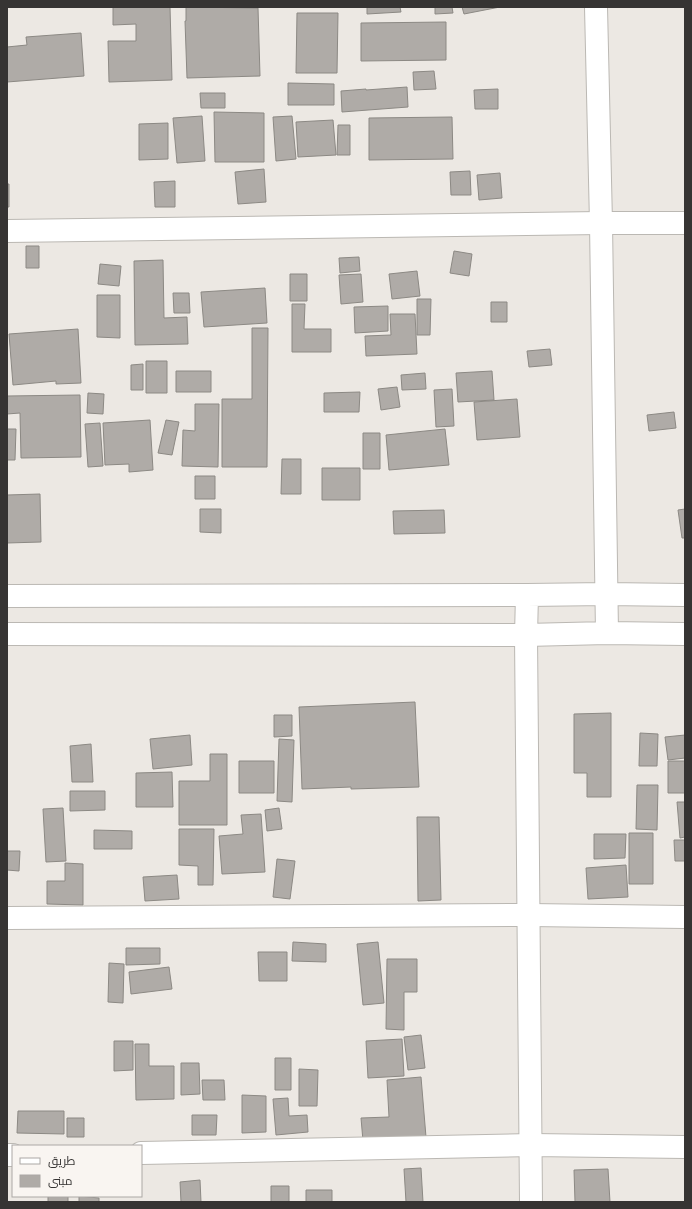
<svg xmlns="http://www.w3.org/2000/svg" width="692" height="1209" font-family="Figtree,Cairo,sans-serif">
	<rect width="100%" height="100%" fill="#ece8e3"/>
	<path fill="#afaba7" stroke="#8c8984" d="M113,7h57l2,73 -63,2 -1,-41h28v-17l-23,1z
		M186,7l72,1 2,68 -73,2 -2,-57h1z
		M367,7h33l1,5 -34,2z
		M435,7h17l1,6 -18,1z
		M462,7h38l-36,7z
		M297,13h41l-1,60h-41z
		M446,22v38l-85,1v-38z
		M81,33l3,43 -77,6v-35l20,-2 -1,-8z
		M434,71l2,18 -22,1 -1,-18z
		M288,83l46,1v21h-46z
		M407,87l1,20 -66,5 -1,-21 25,-2v1z
		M498,89v20h-23l-1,-19z
		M200,93h25v15h-24z
		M214,112l50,1v49h-49z
		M202,116l3,45 -28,2 -4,-45z
		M292,116l4,43 -20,2 -3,-44z
		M452,117l1,42 -84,1v-42z
		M333,120l3,35 -38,2 -2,-35z
		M168,123v36l-29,1v-36z
		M338,125h12v30h-13z
		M264,169l2,33 -28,2 -3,-32z
		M470,171l1,24h-20l-1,-23z
		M500,173l2,25 -23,2 -2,-25z
		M175,181v26h-20l-1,-25z
		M7,184h2v23h-2z
		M26,246h13v22h-13z
		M454,251l18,3 -3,22 -19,-3z
		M359,257l1,14 -20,2 -1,-15z
		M163,260l1,58 23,-1 1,27 -53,1 -1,-84z
		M100,264l21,2 -2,20 -21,-2z
		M417,271l3,25 -28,3 -3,-25z
		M290,274h17v27h-17z
		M361,274l2,28 -22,2 -2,-29z
		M265,288l2,35 -63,4 -3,-35z
		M173,293h16l1,20h-16z
		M97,295h23v43l-23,-1z
		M417,299h14l-1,36h-13z
		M491,302h16v20h-16z
		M292,304h13l-1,25h27v23h-39z
		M388,306v25l-33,2 -1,-26z
		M390,314h25l2,40 -51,2 -1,-20 26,-1z
		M252,328h16l-1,139h-45v-68h30z
		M78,329l3,54 -25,1v-3l-43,4 -4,-51z
		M550,349l2,16 -23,2 -2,-16z
		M146,361h21v32h-21z
		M143,364v26h-12v-25z
		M176,371h35v21h-35z
		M492,371l2,29 -36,2 -2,-29z
		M425,373l1,16 -24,1 -1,-15z
		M397,387l3,20 -19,3 -3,-21z
		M452,389l2,37 -18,1 -2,-37z
		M360,392l-1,20h-35v-19z
		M88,393l16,1 -1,20 -16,-1z
		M80,395l1,62 -60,1 -1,-45 -13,1v-18z
		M517,399l3,38 -43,3 -3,-38z
		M195,404h24l-1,63 -36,-1 1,-36 12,1z
		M674,412l2,16 -27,3 -2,-16z
		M150,420l3,50 -24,2v-8l-24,1 -2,-42z
		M166,420l13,2 -7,33 -14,-2z
		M100,423l3,43 -15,1 -3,-43z
		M7,429h9l-1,31h-8z
		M445,429l4,36 -60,5 -3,-35z
		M363,433h17v36h-17z
		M282,459h19v35h-20z
		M322,468h38v32h-38z
		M195,476h20v23h-20z
		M40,494l1,48 -34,1v-48z
		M200,509h21v24l-21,-1z
		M685,509v29h-3l-4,-28z
		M444,510l1,23 -51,1 -1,-23z
		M415,702l4,85 -68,2v-2l-49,2 -3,-82z
		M611,713v84h-24v-24h-13v-59z
		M274,715h18v21l-18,1z
		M640,733l18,1 -1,32h-18z
		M190,735l2,30 -39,4 -3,-30z
		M685,735v23l-17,2 -3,-23z
		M279,739l15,1 -2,62 -15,-1z
		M91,744l2,38h-21l-2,-36z
		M210,754h17v71h-48v-44h31z
		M239,761h35v32h-35z
		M668,761h17v32h-17z
		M172,772l1,35h-37v-34z
		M637,785h21l-1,45 -21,-1z
		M70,791h35v19l-35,1z
		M677,802h8v35l-5,1z
		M63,808l3,53 -20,1 -3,-53z
		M279,808l3,21 -15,2 -2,-21z
		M261,814l4,58 -43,2 -3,-38 24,-2 -2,-19z
		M417,817h22l2,83 -23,1z
		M179,829h35l-1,56h-15v-19l-19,-1z
		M94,830l38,1v18h-38z
		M629,833h24v51h-24z
		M594,834h32l-1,24 -31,1z
		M674,840h11v21h-10z
		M7,851h13l-1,20 -12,-1z
		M277,859l18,2 -5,38 -17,-2z
		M65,863l18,1v41l-36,-1v-23h18z
		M626,865l2,32 -40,2 -2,-31z
		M177,875l2,24 -34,2 -2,-24z
		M293,942l33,2v18l-34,-1z
		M378,942l6,61 -21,2 -6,-61z
		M126,948h34v16l-34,1z
		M258,952h29v29h-28z
		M387,959h30v33h-13v38l-18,-1z
		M109,963l15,1 -1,39 -15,-1z
		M169,967l3,22 -41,5 -2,-22z
		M421,1035l4,33 -17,2 -4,-33z
		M402,1039l2,37 -36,2 -2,-37z
		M114,1041h19v29l-19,1z
		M135,1044h14v22h25v33l-38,1z
		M275,1058h16v32h-16z
		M181,1063h18l1,31 -19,1z
		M299,1069l19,1 -1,36h-18z
		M421,1077l5,60 -63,4 -2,-23 28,-1 -2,-37z
		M202,1080h22l1,20h-22z
		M242,1095l24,1v36l-24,1z
		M288,1098l1,18 18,-1 1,17 -32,3 -3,-36z
		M18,1111h46v23l-47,-1z
		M192,1115h25l-1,20h-24z
		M67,1118h17v19h-17z
		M421,1168l2,34h-17l-2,-33z
		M608,1169l2,33h-35l-1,-32z
		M200,1180l1,22h-20l-1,-20z
		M271,1186h18v16h-18z
		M306,1190h26v12h-26z
		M48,1196h20v6h-20z
		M79,1196l20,2v4h-20z"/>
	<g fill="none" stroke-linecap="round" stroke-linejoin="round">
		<g stroke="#bbb8b3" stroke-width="24">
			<path id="street" d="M7,231l594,-8h84
				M7,918l522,-3 156,2
				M141,1153l391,-8 153,2
				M7,1155h6"/>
		</g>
		<g stroke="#bbb8b3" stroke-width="24">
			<path id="secondary" d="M596,7l5,216 6,410
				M527,595l-1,40 5,567
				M7,596l520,-1 79,-1 79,1
				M7,634l519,1 81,-2 78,1"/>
		</g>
		<use href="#street" stroke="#fff" stroke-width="22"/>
		<use href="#secondary" stroke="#fff" stroke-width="22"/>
	</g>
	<rect width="692" height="1209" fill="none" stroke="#363433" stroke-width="16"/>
	<rect x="12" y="1145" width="130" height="52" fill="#f9f5f1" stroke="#aba8a5"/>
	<rect x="20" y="1158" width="20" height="6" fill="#ffffff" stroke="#aba8a5"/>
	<text x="48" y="1165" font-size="12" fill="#363433">طريق</text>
	<rect x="20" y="1175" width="20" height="12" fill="#afaba7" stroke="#aba8a5"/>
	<text x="48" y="1185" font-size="12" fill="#363433">مبنى</text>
</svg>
